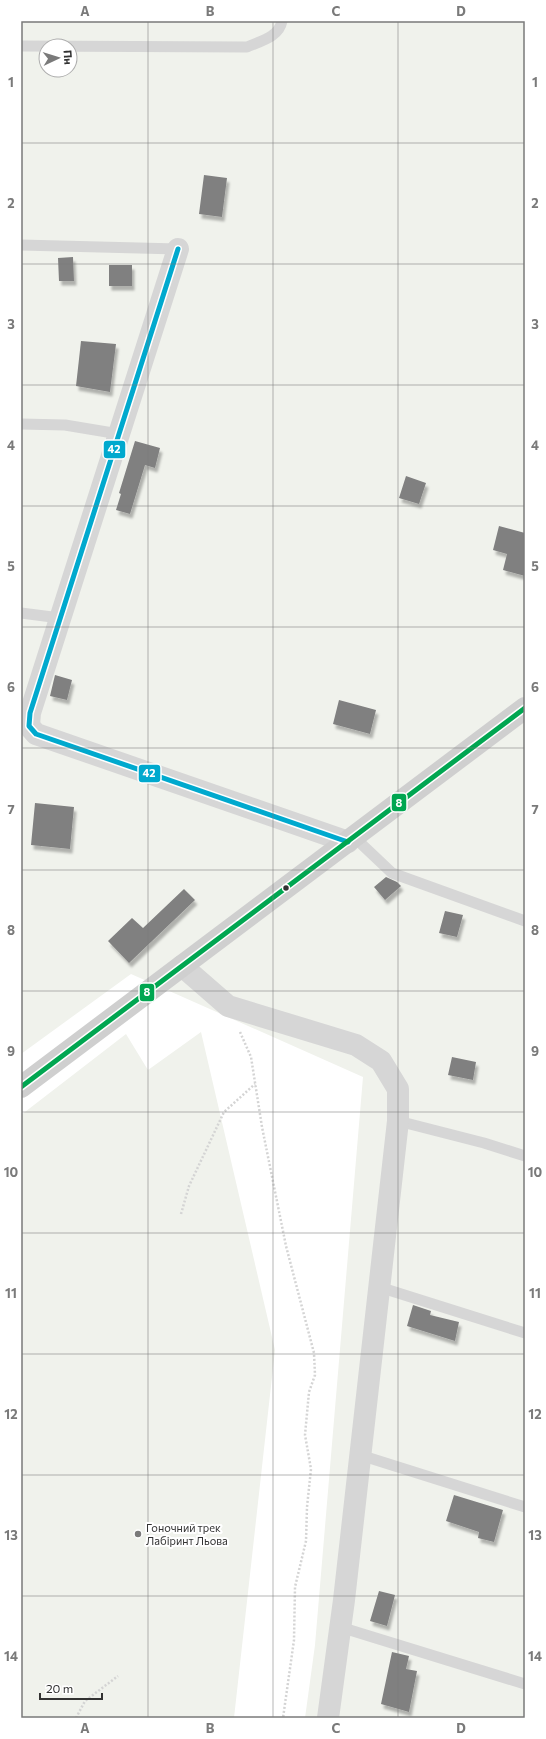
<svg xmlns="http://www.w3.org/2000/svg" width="546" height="1739" font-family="Commissioner,sans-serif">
	<defs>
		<filter id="shadow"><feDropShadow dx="2.5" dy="4.5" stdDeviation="1" flood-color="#0004"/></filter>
	</defs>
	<rect width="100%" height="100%" fill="#fff"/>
	<path fill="#f0f2ec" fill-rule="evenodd" d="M21,21h504v1697h-220l10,-73 48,-568 -232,-103 -110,80zM46,46h24v24h-24z
		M201,1032l74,318 -41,368h-213v-603l105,-81 22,36z"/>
	<path fill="#808080" filter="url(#shadow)" d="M204,175l23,3 -5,39 -23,-3z
		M73,257l1,24h-15l-1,-23z
		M109,265h23v21h-23z
		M81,341l35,3 -6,48 -34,-6z
		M135,441l25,7 -5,20 -10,-3 -15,49 -14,-4 5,-16 -2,-1z
		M406,476l20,7 -7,21 -20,-6z
		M499,526l26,7v43l-22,-6 4,-16 -14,-4z
		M55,675l17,5 -5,20 -17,-4z
		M339,700l37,10 -6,24 -37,-10z
		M35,803l39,4 -4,42 -39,-4z
		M386,877l11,5 4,4 -16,14 -11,-13z
		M184,889l11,11 -66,63 -21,-22 24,-23 11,10z
		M445,911l18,4 -6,22 -18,-4z
		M452,1057l24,5 -3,18 -25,-5z
		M413,1305l18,6 -1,4 29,7 -4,19 -48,-15z
		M454,1495l49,15 -9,32 -16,-4 1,-6 -33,-11z
		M379,1591l16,4 -8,31 -17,-5z
		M392,1652l17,4 -3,13 11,2 -8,41 -28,-8z"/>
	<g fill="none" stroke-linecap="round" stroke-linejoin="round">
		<path stroke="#d4d4d4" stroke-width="2.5" stroke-dasharray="2 2" stroke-linecap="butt" d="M240,1032l11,25 11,70 24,119 28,107 1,22 -6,17 -4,43 6,34 -4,38 -1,34 -11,46 -1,53 -11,78
			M181,1214l8,-28 35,-74 31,-28
			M76,1718l9,-17 33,-25"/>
		<path stroke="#d6d6d6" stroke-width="11" d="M21,46l226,1c14,-6 32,-10 35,-26
			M21,245l157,4
			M21,424l44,1 54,9
			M21,613l39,5
			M354,837l38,36 133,48
			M398,1121l86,22 41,13
			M379,1287l146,46
			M360,1455l165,52
			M340,1627l185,57"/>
		<path stroke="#d6d6d6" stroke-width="22" d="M178,249l-148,464 -1,13 7,8 312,108
			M182,966l46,40 128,39 25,16 17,28v32l-54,479 -16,118"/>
		<path stroke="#cfcfcf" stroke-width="22" d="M21,1087l504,-379"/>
		<g stroke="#fff" stroke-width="8">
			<path id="bus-1" d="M178,249l-148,464 -1,13 7,8 312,108"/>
		</g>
		<g stroke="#fff" stroke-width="8">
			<path id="bus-2" d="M21,1087l504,-379"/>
		</g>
		<use href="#bus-1" stroke="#00a9ce" stroke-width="5"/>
		<use href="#bus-2" stroke="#00a651" stroke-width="5"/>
	</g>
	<path fill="none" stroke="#7a7a7a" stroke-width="1" stroke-opacity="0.55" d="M148,21v1697M273,21v1697M398,21v1697M21,143h504M21,264h504M21,385h504M21,506h504M21,627h504M21,748h504M21,870h504M21,991h504M21,1112h504M21,1233h504M21,1354h504M21,1475h504M21,1596h504"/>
	<circle fill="#323232" stroke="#fff" stroke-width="1.5" cx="286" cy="888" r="3.5"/>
	<circle fill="#7a7a7a" stroke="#fff" stroke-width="1.5" cx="138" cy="1534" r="4"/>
	<g text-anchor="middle" stroke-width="4" stroke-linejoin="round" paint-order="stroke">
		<g font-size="11" fill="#323232" stroke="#fff" text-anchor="start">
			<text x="146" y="1532">Гоночний трек<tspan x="146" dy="13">Лабіринт Льова</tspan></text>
		</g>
	</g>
	<g stroke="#fff" stroke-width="1.5">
		<rect x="103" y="440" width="23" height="19" rx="4" fill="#00a9ce"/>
		<rect x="138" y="764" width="23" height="19" rx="4" fill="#00a9ce"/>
		<rect x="391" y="793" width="16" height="19" rx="4" fill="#00a651"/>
		<rect x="139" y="983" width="16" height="19" rx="4" fill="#00a651"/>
	</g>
	<g font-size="11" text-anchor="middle" font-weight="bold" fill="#fff">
		<text x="114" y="453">42</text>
		<text x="149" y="777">42</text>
		<text x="399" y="807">8</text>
		<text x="147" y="996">8</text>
	</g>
	<rect width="546" height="1739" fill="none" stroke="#ffffff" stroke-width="44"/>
	<g transform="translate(58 58) rotate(86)"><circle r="19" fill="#ffffff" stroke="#adadad"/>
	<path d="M0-3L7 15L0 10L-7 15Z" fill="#7a7a7a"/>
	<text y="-6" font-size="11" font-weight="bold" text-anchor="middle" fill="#323232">Пн</text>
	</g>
	<path d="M40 1693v6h62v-6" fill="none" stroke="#323232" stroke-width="2"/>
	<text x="46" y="1693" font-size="12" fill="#323232" stroke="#ffffff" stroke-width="3" paint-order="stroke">20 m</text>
	<rect x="22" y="22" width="502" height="1695" fill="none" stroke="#7a7a7a" stroke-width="1.5"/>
	<g font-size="13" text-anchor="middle" font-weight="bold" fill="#7a7a7a">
		<text x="85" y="16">A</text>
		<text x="210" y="16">B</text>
		<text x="336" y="16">C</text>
		<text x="461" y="16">D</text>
		<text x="11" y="87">1</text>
		<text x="535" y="87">1</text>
		<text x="11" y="208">2</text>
		<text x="535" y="208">2</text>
		<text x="11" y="329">3</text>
		<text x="535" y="329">3</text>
		<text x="11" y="450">4</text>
		<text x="535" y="450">4</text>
		<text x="11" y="571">5</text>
		<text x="535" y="571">5</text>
		<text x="11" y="692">6</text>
		<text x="535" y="692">6</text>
		<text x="11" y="814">7</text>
		<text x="535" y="814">7</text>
		<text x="11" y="935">8</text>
		<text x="535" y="935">8</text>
		<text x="11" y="1056">9</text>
		<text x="535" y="1056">9</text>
		<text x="11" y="1177">10</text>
		<text x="535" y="1177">10</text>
		<text x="11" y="1298">11</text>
		<text x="535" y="1298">11</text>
		<text x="11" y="1419">12</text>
		<text x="535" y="1419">12</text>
		<text x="11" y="1540">13</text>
		<text x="535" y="1540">13</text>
		<text x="11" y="1661">14</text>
		<text x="535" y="1661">14</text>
		<text x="85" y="1733">A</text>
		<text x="210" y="1733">B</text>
		<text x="336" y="1733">C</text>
		<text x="461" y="1733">D</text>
	</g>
</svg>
